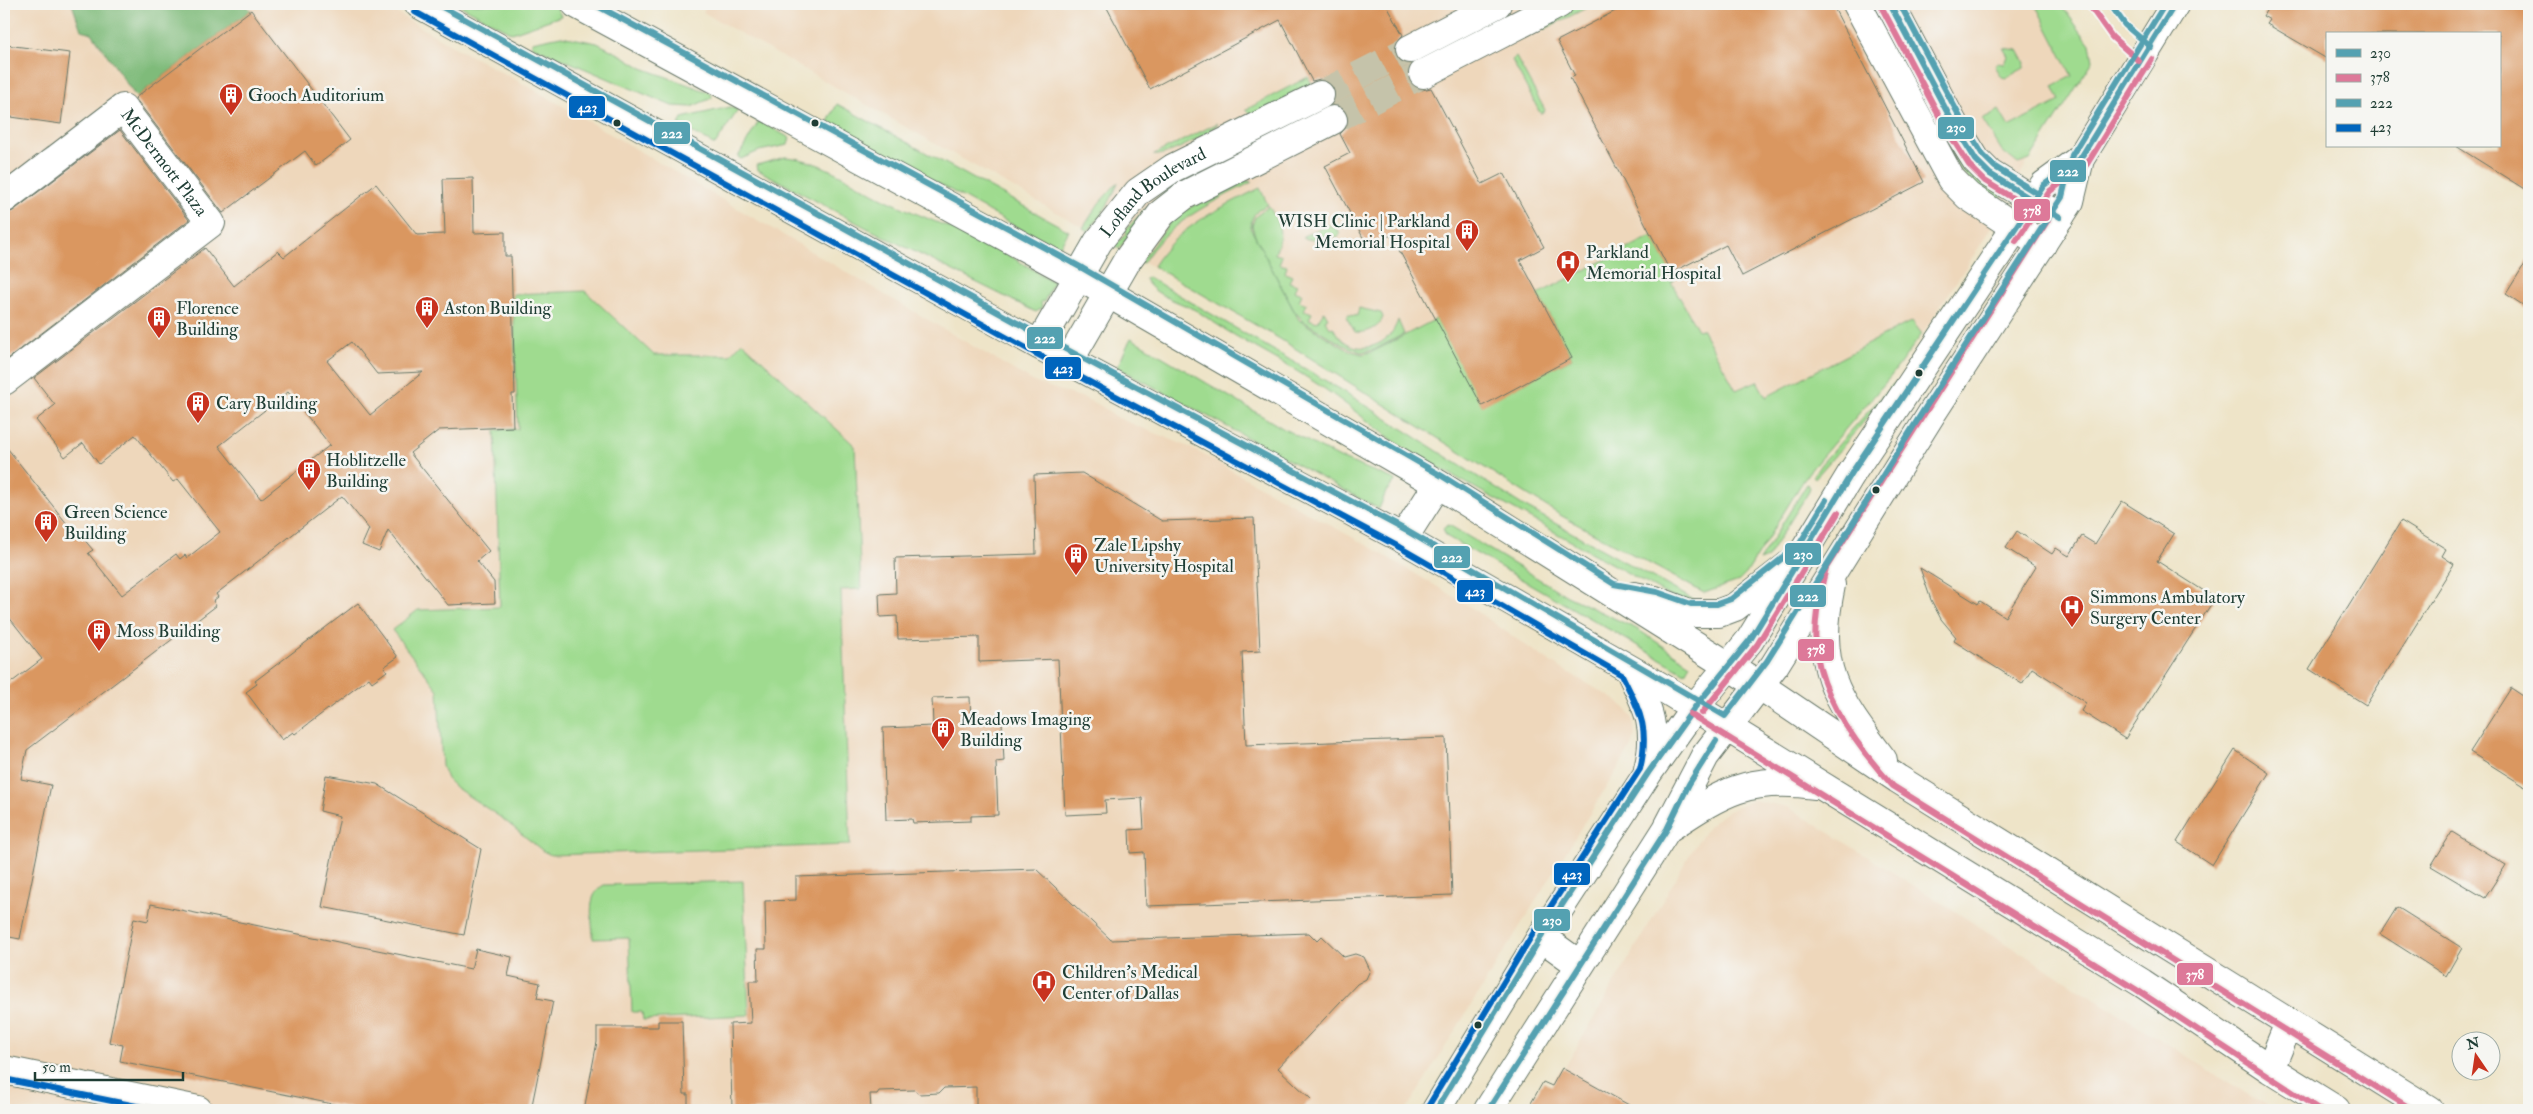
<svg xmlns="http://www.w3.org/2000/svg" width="2533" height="1114" font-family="'IM FELL Double Pica',serif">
	<rect width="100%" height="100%" fill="#f6f6f2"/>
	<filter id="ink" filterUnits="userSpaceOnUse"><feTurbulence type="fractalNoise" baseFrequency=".02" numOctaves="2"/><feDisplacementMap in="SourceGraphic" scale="10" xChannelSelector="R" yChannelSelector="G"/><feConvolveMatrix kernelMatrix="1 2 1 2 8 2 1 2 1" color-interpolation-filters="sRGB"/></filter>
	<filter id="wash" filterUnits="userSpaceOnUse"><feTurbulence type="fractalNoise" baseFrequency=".0096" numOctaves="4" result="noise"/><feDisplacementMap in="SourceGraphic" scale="20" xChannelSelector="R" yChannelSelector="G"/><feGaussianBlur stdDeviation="1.12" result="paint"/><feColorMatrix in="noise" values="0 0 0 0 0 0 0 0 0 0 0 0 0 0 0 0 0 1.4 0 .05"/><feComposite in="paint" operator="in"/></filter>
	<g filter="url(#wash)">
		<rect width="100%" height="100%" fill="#eee4c8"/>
		<path fill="#eed7bb" d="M4,4h378l67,40 91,49 496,290 48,15 17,8 17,12 71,29 188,104 86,51 84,58 72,42 13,14 3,18 -2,10 -227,366h-1402z
			M709,4h1330l41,75 -47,73 -50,89 -61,93 -31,42 -83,97 -62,101 -7,7 -35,12 -144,-78 -280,-176 -577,-327z
			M1753,800l35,7 485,303h-733l156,-266 12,-17 18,-15z"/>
		<path fill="#9fdb8f" stroke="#5f8c62" d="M457,4h92l8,4 4,8 -49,17z
			M1578,4h16l-51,26 -2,-7z
			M2035,4h25l30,40 3,17 -63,99 -12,4 -16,-13 -20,-32 17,-9 10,17 51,-26 -7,-15 19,-10z
			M561,36l36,7 26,13 19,12 69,25 1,5 -21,9 -19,-1 -140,-60v-4z
			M2003,48l15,2 7,13 -1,5 -18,10 -4,-1 -7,-11 2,-3 8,1 3,-8z
			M1516,57l29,53 -2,3h-3l-28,-53z
			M1308,77l6,11 -57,29 -12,-7z
			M837,104l232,127 -9,15 -10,-2 -39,-20 -183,-102z
			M730,107l8,3 -23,35 -36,-20 3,-7z
			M1931,113l72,82 -4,6c-42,-21 -49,-48 -68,-88z
			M759,121l31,17 -2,7 -29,6 -18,8 -3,-2z
			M1218,123c-6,11 -54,35 -65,32z
			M1236,152l3,3 -95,61 -25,33 -5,-3 13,-13 -2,-2c29,-35 68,-63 111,-79z
			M785,157c38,2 74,31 108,46 27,13 56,24 84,36 26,12 52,28 76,43l-9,20 -3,-1 1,7 -6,4 -173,-86 -105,-56 -1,-5z
			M1242,179l10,3c-41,21 -84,40 -109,81l-3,-1 36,-47z
			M1118,182c-5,17 -18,36 -30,49l-5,-3 16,-25z
			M1260,188l8,17c-11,4 -18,11 -17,24l48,91 49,30 14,4 10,-2 64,-33 46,86 90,-47 -34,-64 114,-58 23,44 -4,2 27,48 4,-1 34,61 21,-9 9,16 146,-76 10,13 -31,42 -83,97 -62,101 -7,7 -35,12 -144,-78 -280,-176 -127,-73c25,-40 66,-57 107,-78z
			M1269,206c12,22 14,24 6,48l7,2 -3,8 8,2 -2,7 7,3 -3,6 8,3 -3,6 8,3 -3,7 8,3 -3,6 8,3 -3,6 8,3 7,-11 4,7 -3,2 5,8 3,-1c14,31 55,25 65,-7l6,14 -30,16 -13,2 -16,-6 -42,-25 -10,-12 -38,-73 -3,-10 3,-9z
			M1328,225l9,3 3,7 -3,2 -10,-2 -2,7 -22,-4v-2z
			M1148,277l197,115 177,113 179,99 -30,-7 -264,-147c-33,-22 -62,-49 -96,-70 -36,-23 -76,-42 -111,-67 -16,-11 -45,-15 -55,-34z
			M585,291l69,64h76l12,-13 113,104 6,143 -20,1 9,255 -299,10 -8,-4 -40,-32 -48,-32 -8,-8 -5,-13 -4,-76 -46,-60 26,-20 82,-3 -5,-177 23,-1 -5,-135z
			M1359,308l22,5 2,4c-3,11 -17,17 -28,15l-9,-15 2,-2 9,1z
			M1131,338l153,91 56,29 56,22 -10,12 -7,17 -262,-142z
			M1900,380l-76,88 -9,10 -2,-2 8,-12 71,-79z
			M1807,484l3,3 -2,6 -41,65 -8,3z
			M1449,525l118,71 70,33 53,35 -5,9 -239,-137 -3,-8z
			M743,881l6,134 -106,5 -1,-8h-10l-3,-74 -36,1c0,-18 -8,-44 11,-54z"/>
		<path fill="#7fbb7a" stroke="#4f7c57" d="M72,4h173l6,6 -115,87 -44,-64 -11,-3z"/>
		<g id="blocks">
			<path fill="#da9761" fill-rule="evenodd" d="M1105,4h281l17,31 -6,6 -3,8 2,7 5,6 10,2 -4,9 2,9 6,5 7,3 9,-2 51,96 22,-11 40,74 -24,13 52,98 -90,48 -91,-171 -23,12 -43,-81 25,-13 -10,-19 6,-6 3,-7 -2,-8 -6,-6 -9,-2 4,-10 -2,-7 -5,-6 -9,-3 -8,2 -32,-61 -130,69z
				M1629,4h203l92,178 -182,94 -16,-31 -55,28 -101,-195 5,-2 -18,-35z
				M2270,4h259v188l-73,-46h43v-112h-172v25l-60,-35 3,-4 -7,-4z
				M251,10l99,130 -34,26 -11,-15 -82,62 -88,-115z
				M6,45l64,8 -9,71 -57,-8z
				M120,130l69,90 -185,142v-148l9,-3z
				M473,178l1,55 31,-1v24h6l4,138h-3l1,33 -74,3 -29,23 79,98 -12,10 17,21 1,21 -47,2 -60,-75 -9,22 -17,-7 7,-16 -27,-33 -126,98 2,3 -5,4 3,5 -189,144 -6,29 30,6 -31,154 -16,-3v-248l38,-29 -38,-48v-167l75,95 3,-2 11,13 -5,3 34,42 54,-41 4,5 5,-4 2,3 33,-26 -42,-53 -5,3 -38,-47 -36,29 -16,-21 -18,14 -29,-37 19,-15 -21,-27 171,-130 29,38 44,-35 6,6 92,-73 41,51 28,-1 -2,-55zM352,342l25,32 46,-2 -53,43 -43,-54zM288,392l42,53 -69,54 -42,-53z
				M2529,257v52l-23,-15z
				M1082,473l80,48 92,-3 6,133 -18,1 4,93 200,-7 6,157 -306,11 -2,-54 -14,1 -1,-23 15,-1 -2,-31 -37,2 1,13 -41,2 -7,-156 -79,3v-25l-81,2 -1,-23 -17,1 -1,-23 17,-1 -1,-35 141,-4 -2,-79z
				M2122,501l52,33 -17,27 58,37 -90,141 -44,-28 5,-8 -54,-35 -10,16 -68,-43 2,-4 -15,-18 -10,-19 -11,-32 58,36 2,-3 25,16 31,-50 -30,-19 11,-17 35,23 4,-6 13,8 13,-20 13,8z
				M2401,521l45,28 -4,7 12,8 -88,141 -57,-36z
				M358,603l40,54 -14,10 3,4 -15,11 -3,-4 -74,56 -2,-2 -11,8 -36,-48 11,-8 -2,-3z
				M2511,688l18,12v89l-59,-37z
				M970,697l1,27 31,-2 2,39 -8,1 2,53 -27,1v5l-58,2 -1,-4 -26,1 -3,-92 50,-2 -1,-28z
				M2235,750l34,23 -57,92 -35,-23z
				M326,775l51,9 104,65 -17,86 -142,-28 18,-91 -20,-5z
				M2452,832l54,33 -21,33 -54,-32z
				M1036,869l75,71 198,-7 8,8 5,-5 22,21 11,-3 9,3 6,13 -4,9 -9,5 -79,84 33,31 -11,11h-324v-23l-32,1 -5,5 -20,1 -5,-4 -35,1 -2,3h-7l1,16h-139l-2,-86 21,-1 -2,-42h9l-1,-32h9l-1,-48 31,-1v-23z
				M151,904l320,65 5,-20 36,8 -4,19 32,7 -3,15 16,3 -22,109h-169l-242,-49 3,-16 -14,-3 25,-124 14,3z
				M2397,907l65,41 -16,28 -66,-42z
				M658,1021h24l2,73h4v16h-104l13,-68v-15h61z
				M1562,1068l76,42h-111l16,-28 9,4z"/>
		</g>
	</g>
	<g filter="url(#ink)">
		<use href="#blocks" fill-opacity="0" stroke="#677768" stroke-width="1"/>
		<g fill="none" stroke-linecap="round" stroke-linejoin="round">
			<path stroke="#c5c3aa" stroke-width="28" stroke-dasharray="28 14" stroke-linecap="butt" d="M1320,95l90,-46
				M1333,120l90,-46"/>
			<g stroke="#677768" stroke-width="30">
				<g id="minor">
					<path d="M1857,4l94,175 17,17 74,49"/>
					<path d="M1890,4l63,119 23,37 14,14 70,43"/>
					<path d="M1410,49l87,-45"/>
					<path d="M1423,74l136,-70"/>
					<path id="s1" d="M4,199l119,-91 88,115 -207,158"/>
					<path id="s2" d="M1039,345l59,-103 40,-50 35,-24 147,-73"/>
					<path d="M1069,361l59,-102 34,-46 23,-18 148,-75"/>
					<path d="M4,1070l194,40"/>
				</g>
			</g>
			<g stroke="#677768" stroke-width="30">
				<path id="major" d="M419,4l620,341 364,194 265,152 474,292 128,86 66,41
					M576,4l502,272 360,208 321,201 139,94 531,331
					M1403,539l35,-55
					M1831,585c-17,82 3,111 52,175
					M1634,596l21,4 34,13h30l16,-6 54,-42
					M1629,669c18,37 30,58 19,100
					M1667,829c56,-37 79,-53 149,-44
					M1541,937l39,28
					M2270,1069l19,-46
					M1436,1110l105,-173 107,-164 47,-66 55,-67 103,-169 191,-286 36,-26
					M1488,1110l179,-281 38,-73 69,-90 158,-253 138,-212 10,-42 95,-155"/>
			</g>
			<use href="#minor" stroke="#fff" stroke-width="28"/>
			<use href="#major" stroke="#fff" stroke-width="28"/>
			<g stroke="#f6f6f2" stroke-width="10">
				<path id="bus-1" d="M1890,4l63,119 23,37 14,14 70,43
					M1436,1110l105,-173 107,-164 47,-66 55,-67 103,-169 191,-286 36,-26 95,-155
					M1488,1110l179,-281 22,-45 27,-43"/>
			</g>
			<g stroke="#f6f6f2" stroke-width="10">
				<path id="bus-2" d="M1882,8l63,119 24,38 16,16 63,39 -222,348c-7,28 -14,58 -9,87 8,49 43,95 76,131l520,324
					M2092,9l20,28 27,24
					M2016,241l34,-50 37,-27 65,-105
					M1702,713l55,-68 81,-132
					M1690,714l447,276 183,120"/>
			</g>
			<g stroke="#f6f6f2" stroke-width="10">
				<path id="bus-3" d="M437,4l606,333 364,194 318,185 42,-55 158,-253 137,-211 10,-42 93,-151
					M594,4l488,264 360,208 172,108 43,8 34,12h26l14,-5 68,-54 27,-45
					M1900,4l61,115 22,36 12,12 43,27
					M2110,4l15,21 26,22"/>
			</g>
			<g stroke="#f6f6f2" stroke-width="10">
				<path id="bus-4" d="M415,12l620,341 364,194 223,128c18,37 28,52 18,94l-106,163 -105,173
					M4,1079l152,31"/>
			</g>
			<use href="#bus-1" stroke="#54a1b1" stroke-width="6"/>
			<use href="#bus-2" stroke="#dd7999" stroke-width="6"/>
			<use href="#bus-3" stroke="#54a1b1" stroke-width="6"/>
			<use href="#bus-4" stroke="#0065bd" stroke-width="6"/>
		</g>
	</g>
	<defs>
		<g id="building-pin" transform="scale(1.25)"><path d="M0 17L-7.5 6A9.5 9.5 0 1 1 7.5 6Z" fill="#c8321e" stroke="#f6f6f2"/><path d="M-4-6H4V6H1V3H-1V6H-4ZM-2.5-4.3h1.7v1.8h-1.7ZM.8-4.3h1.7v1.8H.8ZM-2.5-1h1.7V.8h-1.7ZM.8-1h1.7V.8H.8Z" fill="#fff"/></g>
		<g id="hospital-pin" transform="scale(1.25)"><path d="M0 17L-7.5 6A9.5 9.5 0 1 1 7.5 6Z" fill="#c8321e" stroke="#f6f6f2"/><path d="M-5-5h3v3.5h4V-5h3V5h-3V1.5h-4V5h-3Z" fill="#fff"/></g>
	</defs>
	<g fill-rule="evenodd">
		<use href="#building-pin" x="231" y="95"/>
		<use href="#building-pin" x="1467" y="231"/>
		<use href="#hospital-pin" x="1568" y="262"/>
		<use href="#building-pin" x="427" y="308"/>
		<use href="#building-pin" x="159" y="318"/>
		<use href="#building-pin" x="198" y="403"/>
		<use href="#building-pin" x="309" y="470"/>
		<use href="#building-pin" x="46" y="522"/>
		<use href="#building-pin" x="1076" y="555"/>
		<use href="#hospital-pin" x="2072" y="607"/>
		<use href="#building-pin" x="99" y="631"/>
		<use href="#building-pin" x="943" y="729"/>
		<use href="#hospital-pin" x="1044" y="982"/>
	</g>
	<g fill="#1f3d34" stroke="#f6f6f2" stroke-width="2">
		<circle cx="617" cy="123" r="4.5"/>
		<circle cx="815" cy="123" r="4.5"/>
		<circle cx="1919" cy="373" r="4.5"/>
		<circle cx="1876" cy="490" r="4.5"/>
		<circle cx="1478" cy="1025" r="4.5"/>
	</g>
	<g text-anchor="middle" stroke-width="5" stroke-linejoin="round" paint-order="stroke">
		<g font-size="18" fill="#1f3d34" stroke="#f6f6f2" text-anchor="start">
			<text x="248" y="101">Gooch Auditorium</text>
			<text x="1450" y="227" text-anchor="end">WISH Clinic | Parkland<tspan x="1450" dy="21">Memorial Hospital</tspan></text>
			<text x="1586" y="258">Parkland<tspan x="1586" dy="21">Memorial Hospital</tspan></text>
			<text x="176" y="314">Florence<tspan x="176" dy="21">Building</tspan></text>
			<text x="444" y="314">Aston Building</text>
			<text x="216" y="409">Cary Building</text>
			<text x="326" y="466">Hoblitzelle<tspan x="326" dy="21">Building</tspan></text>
			<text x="64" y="518">Green Science<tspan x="64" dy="21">Building</tspan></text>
			<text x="1094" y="551">Zale Lipshy<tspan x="1094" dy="21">University Hospital</tspan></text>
			<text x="2090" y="603">Simmons Ambulatory<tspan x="2090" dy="21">Surgery Center</tspan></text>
			<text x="116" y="637">Moss Building</text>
			<text x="960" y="725">Meadows Imaging<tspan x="960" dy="21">Building</tspan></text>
			<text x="1062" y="978">Children's Medical<tspan x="1062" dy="21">Center of Dallas</tspan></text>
		</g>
		<g font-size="18" fill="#1f3d34" stroke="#f6f6f2">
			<text dy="6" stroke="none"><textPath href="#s1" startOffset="218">McDermott Plaza</textPath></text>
			<text dy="6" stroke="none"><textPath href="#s2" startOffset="194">Lofland Boulevard</textPath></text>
		</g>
	</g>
	<g stroke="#f6f6f2" stroke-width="2">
		<rect x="568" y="95" width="38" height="24" rx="5" fill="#0065bd"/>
		<rect x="1937" y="116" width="38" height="24" rx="5" fill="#54a1b1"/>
		<rect x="653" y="121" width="38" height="24" rx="5" fill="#54a1b1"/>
		<rect x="2049" y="159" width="38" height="24" rx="5" fill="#54a1b1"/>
		<rect x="2013" y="198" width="38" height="24" rx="5" fill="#dd7999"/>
		<rect x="1026" y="326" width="38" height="24" rx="5" fill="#54a1b1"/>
		<rect x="1044" y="356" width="38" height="24" rx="5" fill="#0065bd"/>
		<rect x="1784" y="542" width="38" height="24" rx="5" fill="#54a1b1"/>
		<rect x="1433" y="545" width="38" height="24" rx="5" fill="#54a1b1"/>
		<rect x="1456" y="579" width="38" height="24" rx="5" fill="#0065bd"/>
		<rect x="1789" y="584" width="38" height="24" rx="5" fill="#54a1b1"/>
		<rect x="1797" y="638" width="38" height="24" rx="5" fill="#dd7999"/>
		<rect x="1553" y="862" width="38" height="24" rx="5" fill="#0065bd"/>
		<rect x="1533" y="908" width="38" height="24" rx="5" fill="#54a1b1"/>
		<rect x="2176" y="962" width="38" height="24" rx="5" fill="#dd7999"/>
	</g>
	<g font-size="14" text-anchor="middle" font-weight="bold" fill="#fff">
		<text x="587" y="112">423</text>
		<text x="1956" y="132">230</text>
		<text x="672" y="138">222</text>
		<text x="2068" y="176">222</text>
		<text x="2032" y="215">378</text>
		<text x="1045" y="343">222</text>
		<text x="1063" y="373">423</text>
		<text x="1803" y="559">230</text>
		<text x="1452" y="562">222</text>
		<text x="1475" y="596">423</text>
		<text x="1808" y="601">222</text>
		<text x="1816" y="654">378</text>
		<text x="1572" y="879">423</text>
		<text x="1552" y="925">230</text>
		<text x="2195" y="979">378</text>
	</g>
	<rect width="2533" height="1114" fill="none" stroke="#f6f6f2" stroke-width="20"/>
	<rect x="2326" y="32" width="175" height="115" fill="#f6f6f2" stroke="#a0aca6"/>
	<rect x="2336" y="49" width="25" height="8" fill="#54a1b1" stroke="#a0aca6"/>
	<text x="2370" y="58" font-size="15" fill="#1f3d34">230</text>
	<rect x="2336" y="74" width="25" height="8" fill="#dd7999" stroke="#a0aca6"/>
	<text x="2370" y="82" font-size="15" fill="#1f3d34">378</text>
	<rect x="2336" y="99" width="25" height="8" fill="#54a1b1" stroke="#a0aca6"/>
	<text x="2370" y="108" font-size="15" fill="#1f3d34">222</text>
	<rect x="2336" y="124" width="25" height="8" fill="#0065bd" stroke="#a0aca6"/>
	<text x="2370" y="132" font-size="15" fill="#1f3d34">423</text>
	<g transform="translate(2476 1056) rotate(347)"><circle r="24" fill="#f6f6f2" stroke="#a0aca6"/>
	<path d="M0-4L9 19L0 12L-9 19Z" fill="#c8321e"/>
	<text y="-8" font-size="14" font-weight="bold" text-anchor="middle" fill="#1f3d34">N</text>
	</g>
	<path d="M35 1072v8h148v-8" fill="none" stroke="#1f3d34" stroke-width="2.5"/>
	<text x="42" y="1072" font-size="15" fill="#1f3d34" stroke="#f6f6f2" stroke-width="4" paint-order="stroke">50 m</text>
</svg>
